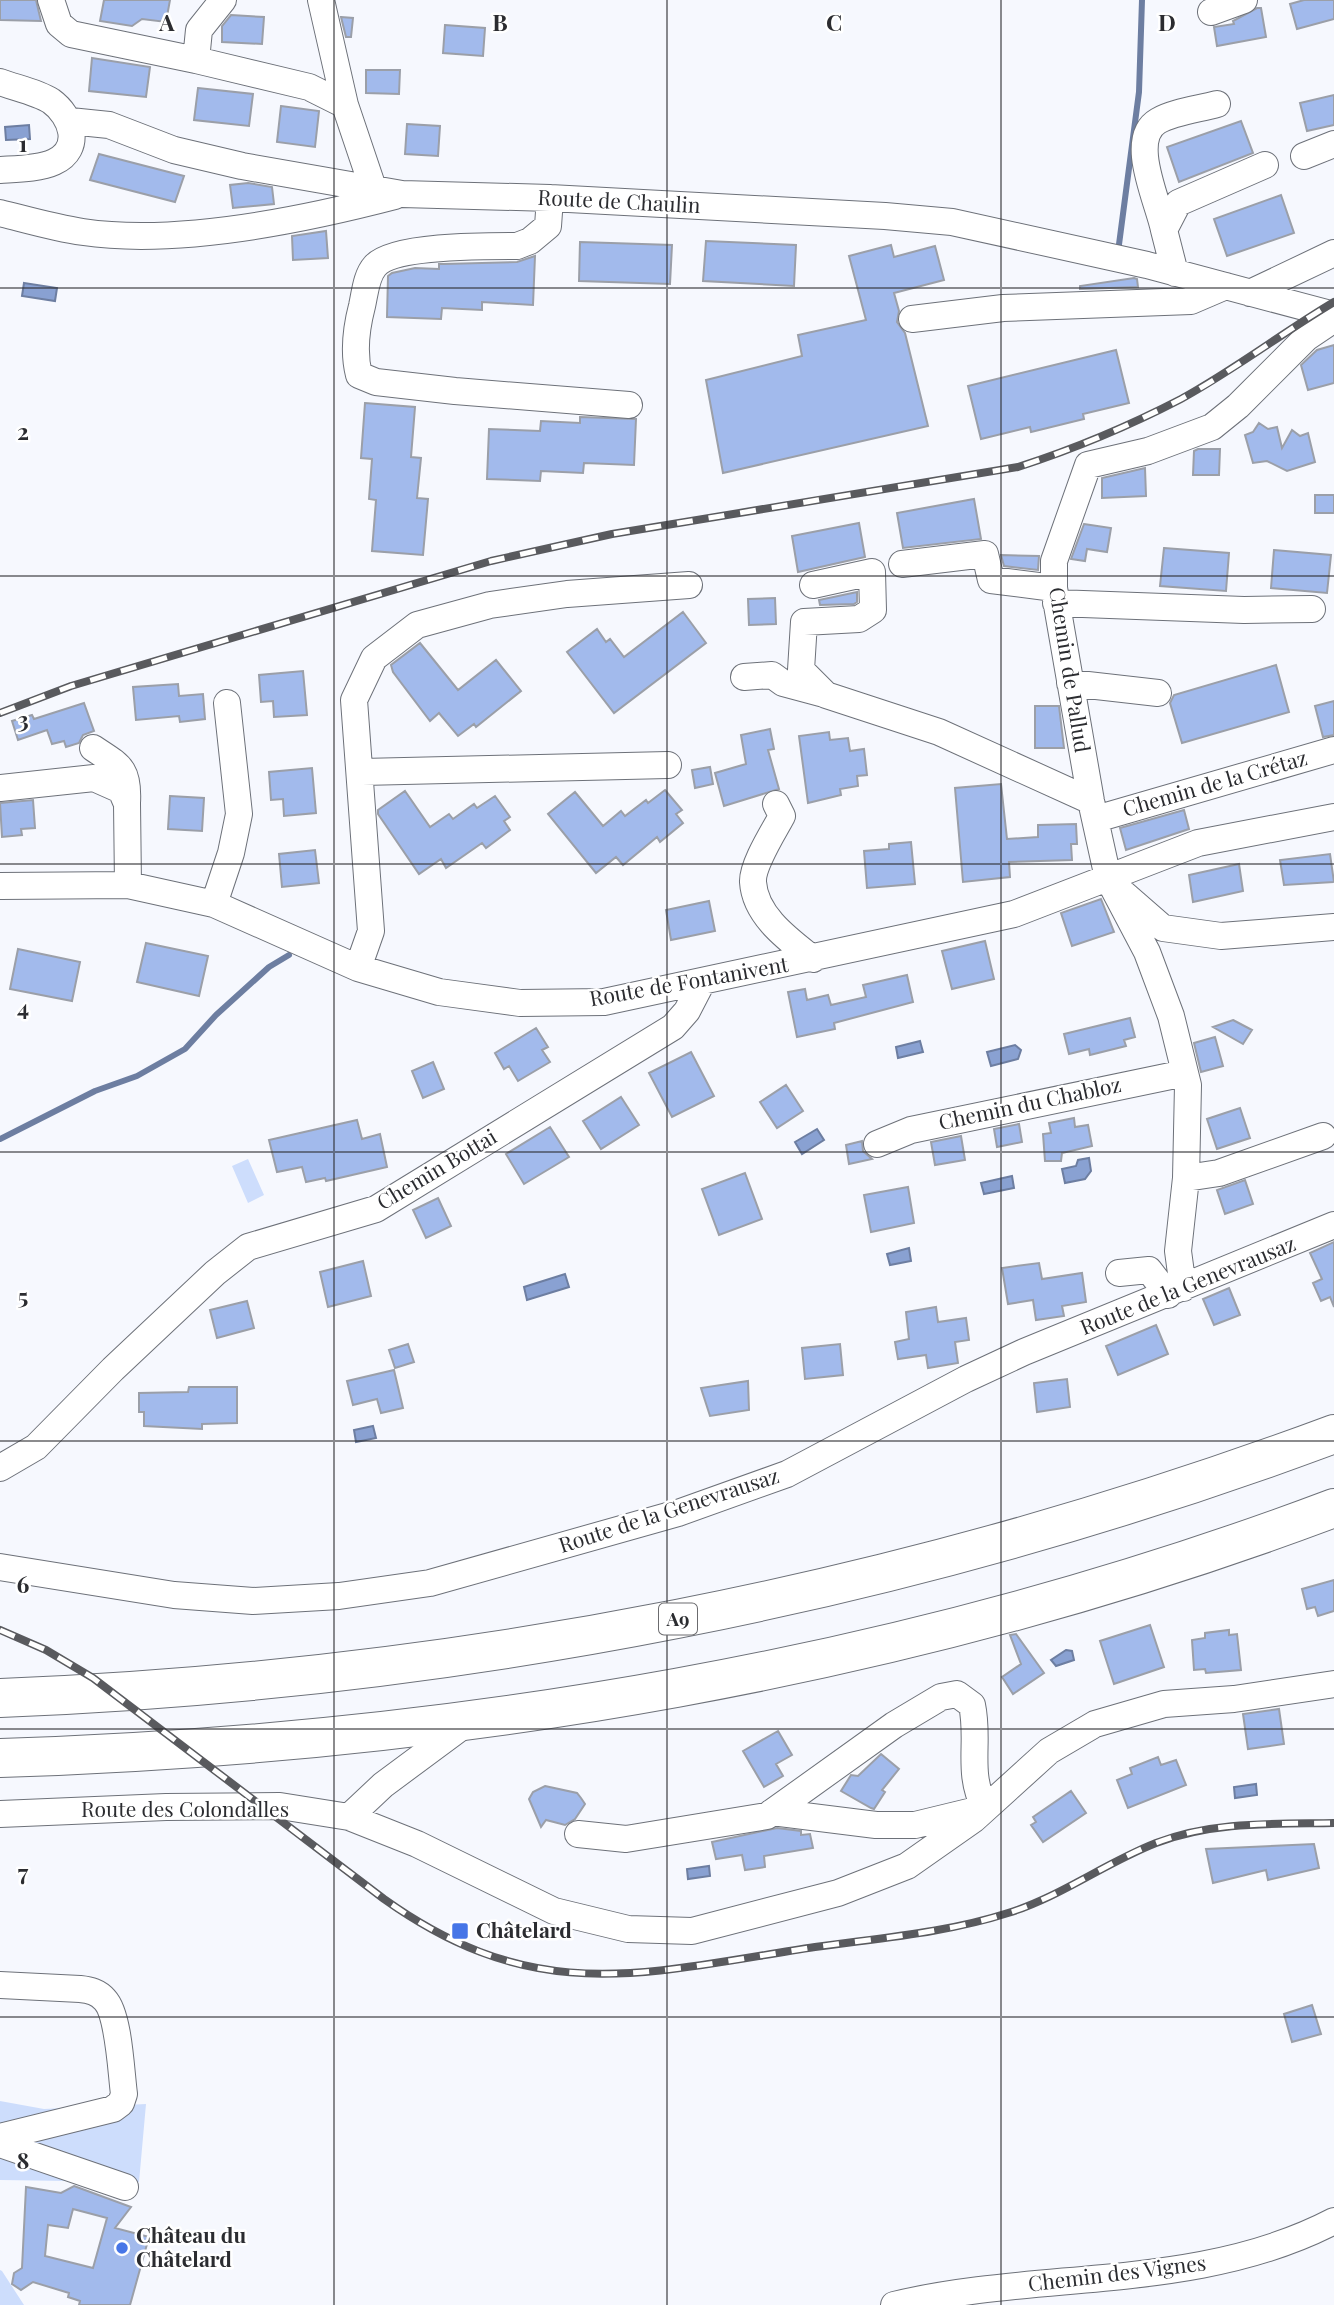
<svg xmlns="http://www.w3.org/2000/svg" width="1334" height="2305" font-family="'Playfair Display',serif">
	<rect width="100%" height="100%" fill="#f6f8fe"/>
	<path fill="#cdddfc" d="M248,1159l16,36 -16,8 -16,-37z
		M0,2101l44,8 102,-5 -7,78 -139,-2z
		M0,2270l2,1 22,34h-24z"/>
	<path fill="#89a1d2" stroke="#6d7ea1" stroke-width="2" d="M29,125l1,14 -24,1 -1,-13z
		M24,283l33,5 -2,13 -33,-5z
		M920,1041l3,11 -25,6 -2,-11z
		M1015,1045l6,5 -3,9 -27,7 -4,-14z
		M817,1129l7,11 -22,14 -7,-12z
		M1089,1158l2,13 -6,8 -20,4 -3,-14 14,-3 2,-6z
		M1012,1176l2,12 -30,6 -3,-11z
		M909,1248l2,13 -21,4 -3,-11z
		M565,1274l4,13 -42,13 -3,-13z
		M373,1426l3,12 -20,4 -2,-12z
		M1066,1650l6,1 2,9 -18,6 -5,-6z
		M1256,1784l1,11 -22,3 -1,-11z
		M709,1866l1,10 -22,3 -1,-10z"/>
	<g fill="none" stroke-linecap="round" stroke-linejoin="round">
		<path stroke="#6d7ea1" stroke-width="6" d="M1118,252l21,-160 3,-92
			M0,1139l95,-48 42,-15 48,-27 31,-34 53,-48 20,-12"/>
	</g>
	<path fill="#a2baec" stroke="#9b9fa8" stroke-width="2" fill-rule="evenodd" d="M0,0h36l5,21 -41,-1z
		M104,0h66l-4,22 -24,-3 -10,7 -32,-5z
		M1304,0h30v19l-37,10 -7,-25z
		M1257,8h4l5,29 -49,9 -3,-19 20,-3 -1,-3z
		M231,15l33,2 -2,27 -40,-2v-16z
		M341,17l12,1 -2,19h-5z
		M445,25l40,3 -2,28 -40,-3z
		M92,58l58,9 -4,30 -57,-6z
		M366,70h34l-1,24 -33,-1z
		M198,88l55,6 -4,32 -55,-6z
		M1334,95v30l-27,6 -7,-28z
		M281,106l38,5 -4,36 -38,-5z
		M1241,121l12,32 -74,29 -12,-35z
		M407,124l33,2 -2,30 -33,-2z
		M99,154l85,22 -9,26 -85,-22z
		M248,183l24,4 2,17 -41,4 -3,-23z
		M1281,195l13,38 -67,23 -13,-37z
		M326,231l2,27 -35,2 -1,-24z
		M706,241l90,4 -2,41 -91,-5z
		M580,242l92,3 -2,39 -91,-3z
		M891,245l3,12 41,-11 9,34 -50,13 5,18 -2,11 8,11 23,93 -205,47 -17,-93 96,-24 -4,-21 68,-15 -17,-64z
		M535,256l-2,49 -51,-3v8l-40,-2 -1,11 -54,-2 1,-41 4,-3 23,-5 24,1v-5h5l73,-2z
		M1134,278l3,1 1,8 -58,2v-3z
		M1334,345v38l-26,7 -7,-25 16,-15z
		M1116,350l13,53 -46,11 1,5 -53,13 -1,-5 -49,12 -13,-53z
		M365,403l50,4 -4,50 10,1 -4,40 11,1 -5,56 -51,-4 4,-51 -7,-1 3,-40 -11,-1z
		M580,417l56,2 -2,46 -50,-2 -1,10 -42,-2 -1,10 -53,-2 2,-50 51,2 1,-10 39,2z
		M1259,423l9,6 9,-2 5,21 10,-18 8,6 8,-3 7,29 -28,9 -20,-10 -14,2 -8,-28 8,-3z
		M1198,449h22l-1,26h-26l1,-24z
		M1145,468l1,28 -44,2v-20z
		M1315,495h19v18h-19z
		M974,499l7,40 -78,9 -6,-35z
		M859,523l6,34 -67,15 -6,-36z
		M1084,524l27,4 -4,24 -20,-3 -2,12 -14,-2z
		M1164,548l65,5 -3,38 -66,-5z
		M1274,550l57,5 -4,38 -56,-5z
		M1001,555l38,1 -1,14 -34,-4z
		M857,592v10l-3,2 -34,1 -1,-5z
		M775,598l1,26 -27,1 -1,-26z
		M683,612l23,31 -92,70 -47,-61 30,-23 9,13 4,-3 14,18z
		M420,643l38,47 38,-30 25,31 -45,36 -2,-3 -16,12 -19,-23 -9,8 -37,-49 -2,-7z
		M1276,665l13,47 -107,31 -12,-40 4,-8z
		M303,671l4,44 -33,2 -1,-16 -12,1 -2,-27z
		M178,684l1,12 24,-2 2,25 -25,3 -1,-6 -43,4 -3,-33z
		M1334,701v34l-11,2 -8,-31z
		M84,703l10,28 -11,4 -4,8 -13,4 -2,-6 -12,3 -5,-14 -29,10 -6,-19 20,-6 2,4z
		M1035,706h24l5,42h-29z
		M770,729l4,20 -6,1 11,39 -55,17 -9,-33 31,-9 -5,-29z
		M829,732l1,8 18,-2 2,13 14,-2 3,26 -10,1 1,10 -18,3 1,6 -33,8 -9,-67z
		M710,767l3,17 -18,4 -3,-18z
		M312,768l4,45 -32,3 -1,-17 -12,1 -2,-28z
		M1001,784l6,55 31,-2v-12l38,-1 1,20h-6l1,16 -63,2 1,15 -47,5 -8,-94z
		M665,790l17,20 -6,4 7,9 -23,19 -3,-5 -34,28 -7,-8 -20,16 -48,-59 27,-22 28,34 18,-15 4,5 21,-16 2,3z
		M405,791l25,36 19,-13 4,5 21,-15 3,4 18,-12 15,21 -6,4 6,9 -24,18 -4,-5 -36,25 -5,-9 -22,15 -41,-60v-4z
		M170,796l34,2 -2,33 -34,-2z
		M33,800l2,28 -14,1 1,6 -20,2 -2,-34z
		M1184,810l5,19 -63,21 -6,-22z
		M911,842l4,42 -48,4 -3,-37 25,-2v-5z
		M315,850l4,33 -37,4 -3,-33z
		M1330,854l4,28 -50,3 -4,-25z
		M1239,864l4,27 -50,11 -4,-27z
		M1101,899l13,33 -42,14 -11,-33z
		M709,901l6,30 -44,9 -5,-30z
		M985,941l9,38 -42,10 -10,-38z
		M146,943l62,13 -9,40 -62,-14z
		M18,949l62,13 -8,39 -62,-12z
		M907,975l6,27 -79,21 1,6 -38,8 -9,-45 17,-3 2,11 21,-5 3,10 35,-8 -3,-12z
		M1130,1018l5,19 -11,3 2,6 -36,9 -1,-6 -20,5 -5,-20z
		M1233,1020l19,10 -9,14 -30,-17z
		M536,1028l12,19 -6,3 8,12 -32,19 -9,-15 -5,3 -9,-16z
		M1215,1037l8,29 -22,6 -7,-29z
		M691,1052l23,44 -42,21 -23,-44z
		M433,1062l11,27 -21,9 -11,-27z
		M786,1085l17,26 -26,17 -17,-26z
		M621,1097l18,28 -38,24 -18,-28z
		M1240,1108l10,30 -33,11 -10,-30z
		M1074,1118l1,9 13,-2 4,21 -30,7 -1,8h-16l-2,-27 8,-1 -2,-10z
		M357,1120l5,19 18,-5 7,33 -61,14 -1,-3 -19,4 -4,-15 -25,5 -8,-32z
		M1019,1124l3,18 -25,5 -3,-18z
		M550,1127l19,30 -45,27 -18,-30z
		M961,1136l4,24 -30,5 -4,-23z
		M862,1141l1,10 9,8 -23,5 -3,-19z
		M745,1173l17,46 -43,16 -17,-46z
		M1245,1180l8,24 -28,10 -8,-24z
		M908,1187l6,36 -43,9 -7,-37z
		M438,1198l13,28 -25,12 -13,-28z
		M1334,1242v65l-4,-10 -9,4 -8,-18 9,-4 -12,-26z
		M363,1261l8,35 -43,11 -8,-35z
		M1039,1263l3,16 40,-6 4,29 -24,4 2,10 -28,4 -3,-20 -25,4 -6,-36z
		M1229,1288l11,27 -26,10 -11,-26z
		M247,1301l7,27 -37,10 -7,-28z
		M936,1307l2,15 28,-4 3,22 -14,2 3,21 -30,5 -2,-13 -28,4 -3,-17 14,-3 -3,-27z
		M1156,1325l12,29 -50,21 -12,-29z
		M408,1344l6,18 -19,6 -6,-18z
		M840,1344l3,31 -38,4 -3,-31z
		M394,1370l9,38 -22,5 -4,-14 -24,6 -6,-24z
		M1067,1379l3,28 -33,5 -3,-29z
		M748,1381l1,29 -39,6 -9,-28z
		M189,1387h48v36l-35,1v5l-58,-3v-14h-5v-19l49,-1z
		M1334,1580v31l-16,5 -3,-9 -8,2 -5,-20z
		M1150,1625l14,42 -50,17 -14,-43z
		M1229,1630v5l8,-1 4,36 -35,3 -1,-4 -11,1 -2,-30 13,-2v-5z
		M1016,1634l28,39 -31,21 -11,-17 19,-13 -11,-29z
		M1279,1709l5,35 -36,5 -5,-35z
		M778,1731l14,24 -16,9 7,12 -19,11 -21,-36z
		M881,1754l18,15 -17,21 3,2 -11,17 -3,-1 -30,-17 10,-16 7,1z
		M1158,1757l3,8 15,-5 10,25 -58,23 -11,-28 15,-6 -2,-6z
		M545,1786l32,7 4,5 4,6 -10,15 -10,6 -19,-5 -5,7 -12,-28 4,-7z
		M1071,1791l15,22 -43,29 -12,-17 5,-3 -3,-5z
		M777,1828l24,3v4l9,-1 3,14 -49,8 1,11 -20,3 -3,-15 -26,4 -4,-17z
		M1314,1844l5,24 -51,12 -2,-10 -53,13 -7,-34z
		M1312,2005l9,29 -29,8 -8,-28z
		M74,2186l57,21 -16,21 34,9 -19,68h-51l1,-4 -12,-4 1,-4 -36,-11 -12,8 -9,-6 2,-11 8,-5 4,-81 35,6zM73,2209l34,9 -14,50 -48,-12 3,-31 20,3z"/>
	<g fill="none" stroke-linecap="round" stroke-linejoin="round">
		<g stroke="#6d7179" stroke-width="28">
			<path id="minor" d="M51,0l8,24 12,10 125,26 3,-30 24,-30
				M321,0l24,105
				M1211,12l33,-12
				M196,60l113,27 36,18 28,83
				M0,82c16,6 37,10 51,19 21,15 32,48 3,61 -15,7 -38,7 -54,8
				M70,121l39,4 65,25 68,16 160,28 148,4 335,18 67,6 195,43 187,50
				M1304,156l30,-12
				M550,198l-2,28 -18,15 -13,5c-28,0 -124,-1 -142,20 -9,10 -10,27 -13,40 -6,23 -9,46 -3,69l17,7 79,9 174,14
				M0,213c28,7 55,15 83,19 94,14 220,-12 312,-36
				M1164,230c-5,-27 -37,-91 -6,-109 15,-9 41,-12 59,-17
				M1175,273l-11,-43 14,-27 87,-38
				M1250,293l84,-40
				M912,319l91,-11 188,-7 35,-15
				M902,564l83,-10 6,26 63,8
				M813,585l59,-13 1,38 -14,9 -55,3 -3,48 25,25 113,37 152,69
				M1056,603l188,7 68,-1
				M744,677l28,-2 11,8 41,11
				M1070,683l88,10
				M93,748c27,18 36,20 34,55
				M362,772l306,-7
				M0,788l94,-10 27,12 6,14 1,81
				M776,804l6,12c-8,15 -30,49 -29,66 2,34 36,58 60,77
				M1096,819l238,-69
				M0,886l128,-1 86,19 144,64 81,24 81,11 84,-1 410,-88 184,-71 136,-26
				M1124,894l39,34 58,8 113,-9
				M214,904l17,-51 8,-39 -12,-111
				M358,968l13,-37 -17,-231 20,-42 43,-33 73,-20 77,-11 122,-9
				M877,1144l34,-14 274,-57
				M1186,1178l33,-5 104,-37
				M1119,1273l30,-3 19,25
				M1183,1288l-5,-37 8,-73 2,-93 -17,-69 -24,-64 -39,-74 -17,-77 -37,-213v-27l34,-96 60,-14 64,-24 26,-21 68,-68 28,-19
				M0,1468l36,-21 77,-78 102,-96 33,-26 128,-38 297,-182 14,-16 14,-27
				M0,1567l174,28 79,6 86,-5 91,-13 248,-70 109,-39 179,-95 58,-27 310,-127
				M0,1814l166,-7 114,-1 69,11 68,27 137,67 74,18 64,2 146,-38 69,-27 67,-47 75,-68 46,-27 69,-20 70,-5 100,-15
				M349,1817l34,-32 85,-63
				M578,1834l48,5 141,-23 127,-91 47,-28 16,-3 15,11c8,37 -6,67 13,103l-70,17h-39l-104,-13
				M0,1985l80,4c10,1 18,3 25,11 14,15 16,72 19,94l-3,9 -8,6 -113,28
				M0,2144l125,43
				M894,2305c145,-35 304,-13 440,-84"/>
		</g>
		<g stroke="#6d7179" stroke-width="40">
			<path id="highway" d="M0,1698c455,-18 907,-105 1334,-264
				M0,1758c452,-14 909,-90 1334,-250"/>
		</g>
		<use href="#minor" stroke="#fff" stroke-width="26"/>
		<use href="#highway" stroke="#fff" stroke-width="38"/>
		<g stroke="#595a5e" stroke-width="8">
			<path id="rail" d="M0,713l71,-27 420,-125 121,-27 406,-67c56,-18 111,-41 163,-68 53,-29 101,-66 153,-97
				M0,1630l46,20 47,28 291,221c153,109 260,74 431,48 64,-9 131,-14 193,-34 52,-16 97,-50 148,-70 56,-22 119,-19 178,-20"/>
		</g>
		<use href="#rail" stroke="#fff" stroke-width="5" stroke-dasharray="16" stroke-linecap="butt"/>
	</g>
	<path fill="none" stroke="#2b2c30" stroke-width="2" stroke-opacity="0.55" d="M334,0v2305M667,0v2305M1001,0v2305M0,288h1334M0,576h1334M0,864h1334M0,1152h1334M0,1441h1334M0,1729h1334M0,2017h1334"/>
	<g fill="#4776e7" stroke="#fff" stroke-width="2.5">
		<rect x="451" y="1922" width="18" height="18" rx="3.5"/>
		<circle cx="122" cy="2248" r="7"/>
	</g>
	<g text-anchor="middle" stroke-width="5" stroke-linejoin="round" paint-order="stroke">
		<rect fill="#fff" stroke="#6b6b6e" stroke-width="2" x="659" y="1603.5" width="38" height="31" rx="5"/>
		<g font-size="19" font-weight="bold" fill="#2b2c30">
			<text x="678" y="1626">A9</text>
		</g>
		<g font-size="21" fill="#2b2c30" stroke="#fff">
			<text transform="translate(619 202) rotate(3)" y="7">Route de Chaulin</text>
			<text transform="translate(1069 670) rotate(81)" y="7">Chemin de Pallud</text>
			<text transform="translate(1215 784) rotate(-16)" y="7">Chemin de la Crétaz</text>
			<text transform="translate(689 982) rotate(-10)" y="7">Route de Fontanivent</text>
			<text transform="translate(1030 1104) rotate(-12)" y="7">Chemin du Chabloz</text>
			<text transform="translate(437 1170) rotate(-31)" y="7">Chemin Bottai</text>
			<text transform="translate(1188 1286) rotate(-22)" y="7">Route de la Genevrausaz</text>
			<text transform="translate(669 1511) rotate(-18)" y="7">Route de la Genevrausaz</text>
			<text x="185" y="1817">Route des Colondalles</text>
			<text transform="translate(1117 2274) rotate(-7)" y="7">Chemin des Vignes</text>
		</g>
		<g font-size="21" font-weight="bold" fill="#2b2c30" stroke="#fff" text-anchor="start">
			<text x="476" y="1938">Châtelard</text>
			<text x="136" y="2243">Château du<tspan x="136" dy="24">Châtelard</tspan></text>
		</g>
	</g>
	<g font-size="23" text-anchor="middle" font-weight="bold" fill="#2b2c30" stroke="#fff" stroke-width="5" stroke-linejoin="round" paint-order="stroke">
		<text x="167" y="31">A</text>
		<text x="500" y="31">B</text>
		<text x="834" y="31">C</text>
		<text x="1167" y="31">D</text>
		<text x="23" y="152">1</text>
		<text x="23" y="440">2</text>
		<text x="23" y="728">3</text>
		<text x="23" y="1016">4</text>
		<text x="23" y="1305">5</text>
		<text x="23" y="1593">6</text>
		<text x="23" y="1881">7</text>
		<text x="23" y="2169">8</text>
	</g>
</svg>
